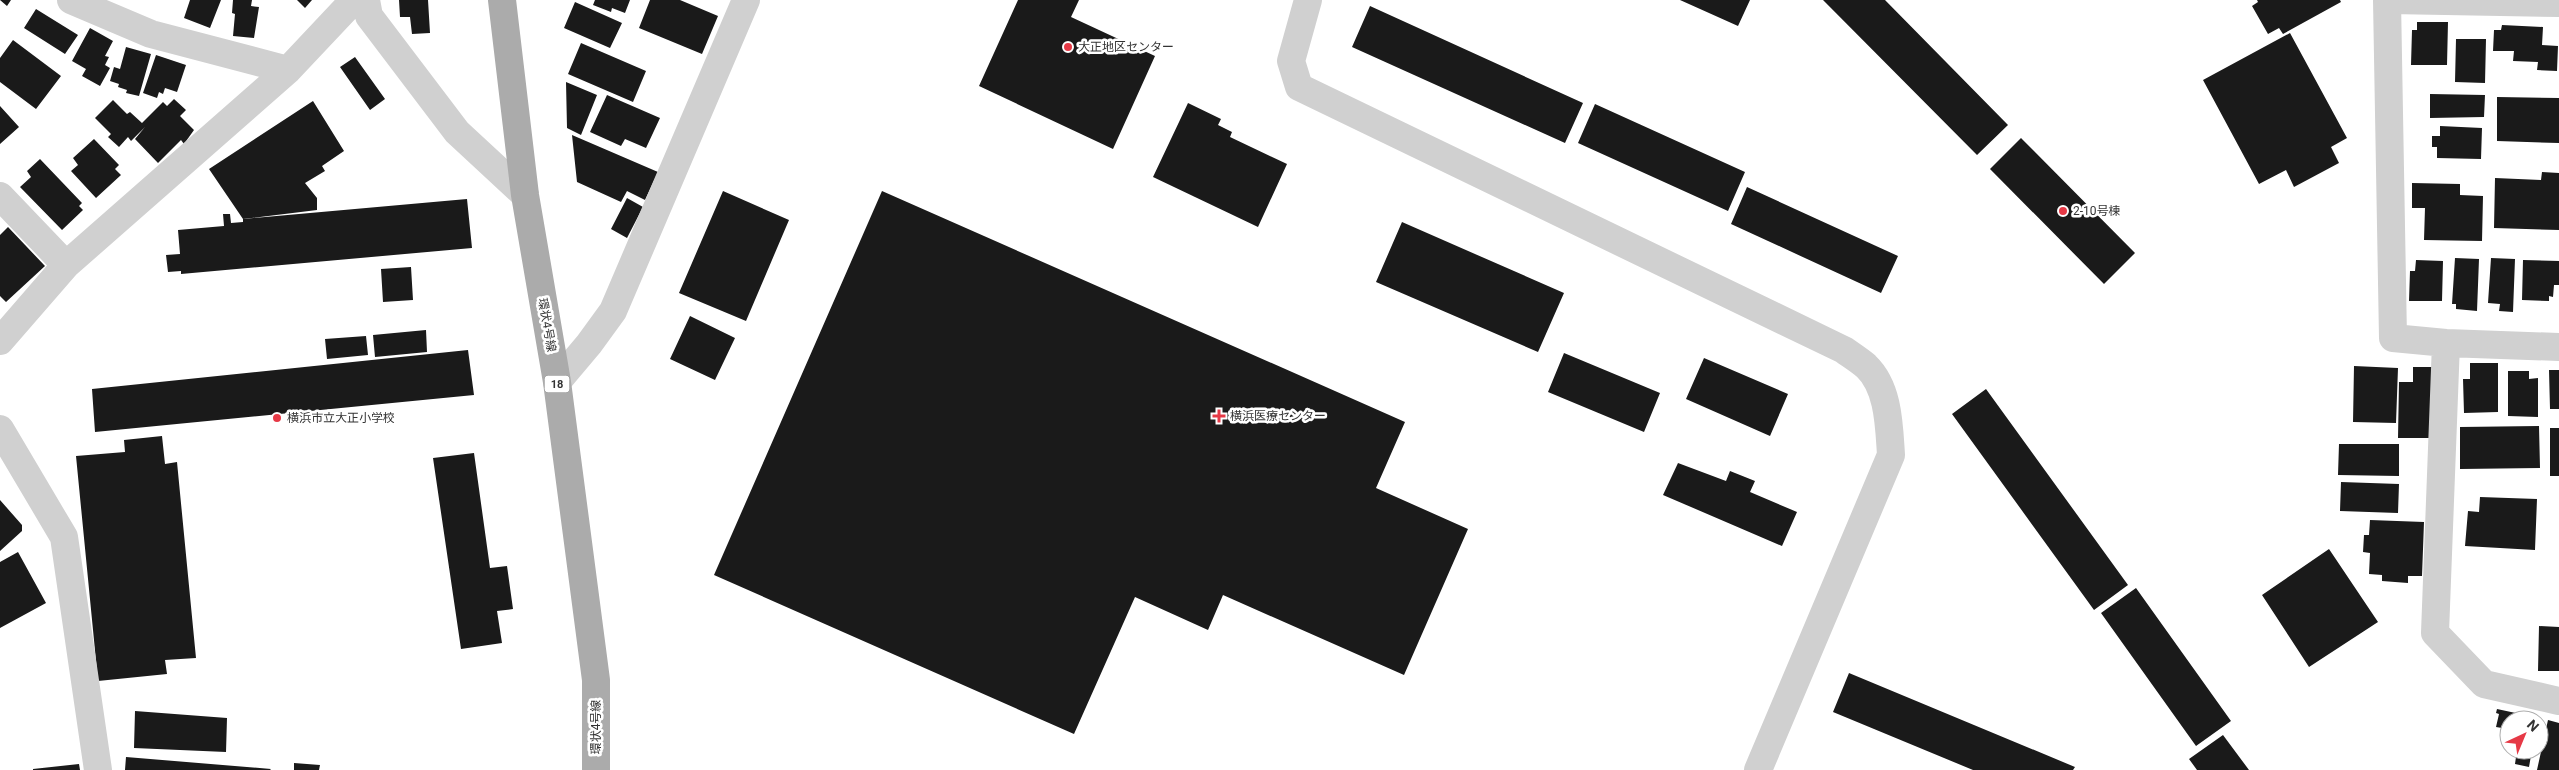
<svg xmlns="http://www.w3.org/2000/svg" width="2559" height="770" font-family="Roboto,'Noto Sans JP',sans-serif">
	<rect width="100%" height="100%" fill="#fff"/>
	<path fill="#1a1a1a" d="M0,0h11l-4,6z
		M190,0h31l-11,28 -26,-10z
		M233,0h19l-1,6 8,1 -5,31 -21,-2 2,-22 -3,-1z
		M297,0h15l-7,8z
		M399,0h29l2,33 -18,1 -2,-17h-10z
		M595,0h35l-5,13 -13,-5 -1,4 -18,-7z
		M650,0h30l38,16 -16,38 -63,-26z
		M1018,0h61l-8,17 84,39 -42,93 -134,-63z
		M1680,0h70l-12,26z
		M1823,0h62l123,125 -31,30z
		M2257,0h83l1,2 -58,32 -4,-6 -11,6 -16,-28 6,-4z
		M575,2l47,21 -12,25 -46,-20z
		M1370,6l213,97 -18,40 -213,-96z
		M36,9l42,26 -13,19 -41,-26z
		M2417,22h31l-1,43h-36l1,-35h5z
		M2502,25l41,2 -1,18 16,1 -1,25 -20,-1 1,-8 -25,-1 1,-10h-21l1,-21h7z
		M90,28l23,13 -8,15 4,1 -4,8 5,3 -10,18 -18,-10 4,-7 -14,-8z
		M2290,33l57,105 -16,9 8,16 -45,24 -8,-17 -27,14 -56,-104z
		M2456,39h30l-1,44 -30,-1z
		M13,40l48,36 -25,33 -36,-27v-24z
		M581,43l65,28 -13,31 -65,-28z
		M126,47l25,7 -12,42 -13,-3 1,-3 -9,-3 1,-3 -9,-3 4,-14 6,2z
		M156,55l30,10 -9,27 -12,-4 -2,6 -4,-2 -2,6 -14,-5z
		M355,57l30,42 -15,11 -30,-43z
		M566,82l31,13 -16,40 -14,-7z
		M2430,94l55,1 -1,22 -54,1z
		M607,95l53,23 -14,30 -21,-9 -4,7 -31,-14z
		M2497,97l62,1v45l-62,-2z
		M174,99l12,11 -6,6 14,14 -10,14 -3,-4 -23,23 -23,-24 10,-12 -14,14 -3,-4 -9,10 -11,-10 3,-3 -16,-16 18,-18 14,14 3,-2 12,11 21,-21 4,4z
		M313,101l31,50 -22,15 3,5 -20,12 12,15v12l-74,9 -34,-50z
		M1188,103l33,16 -3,6 14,7 -2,5 57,27 -29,63 -105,-50z
		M1595,104l150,68 -17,39 -150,-68z
		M0,106l19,21 -19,17z
		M2440,126l42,2 -1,31 -44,-1v-11h-5v-11h8z
		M572,135l86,37 -13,28 -18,-9 -6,11 -44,-20z
		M2021,138l114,115 -31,31 -114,-115z
		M94,139l25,26 -4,4 6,6 -25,23 -25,-27 7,-6 -5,-7z
		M40,159l42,44 -3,3 4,4 -21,20 -42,-43 11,-10 -4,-6z
		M2542,172l17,1v57l-65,-2 1,-50 46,2z
		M2412,183l48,1v11l23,1 -1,45 -58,-1 1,-32h-13z
		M1747,187l151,69 -17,37 -150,-69z
		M723,191l66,29 -43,101 -67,-28z
		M882,191l523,231 -29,66 92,41 -64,146 -181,-80 -15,35 -73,-33 -61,137 -360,-159z
		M627,198l16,9 -16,31 -16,-9z
		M467,199l5,49 -291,26v-3l-13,1 -2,-17 14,-1 -2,-24 46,-4 -1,-12h7l1,9 12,-1v-3z
		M1402,222l162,71 -26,59 -162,-70z
		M8,227l37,39 -39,36 -6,-6v-61z
		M2455,258l24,1 -2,52 -21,-2v-5h-4z
		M2491,258l24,1 -2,53 -14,-1 1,-7 -12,-1z
		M2416,260l27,1 -1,40h-33l1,-30h5z
		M2523,260l36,1v24h-5l-1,12 -4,-1v5l-27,-1z
		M411,267l2,33 -30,2 -2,-33z
		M690,316l45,22 -20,42 -45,-21z
		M426,330l1,22 -52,5 -2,-22z
		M366,336l2,19 -41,4 -2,-20z
		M468,350l6,45 -379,37 -3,-43z
		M1564,353l96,40 -16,39 -96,-40z
		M1704,358l84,36 -18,42 -84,-37z
		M2470,363h28v49l-34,1 -1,-34h7z
		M2354,366l44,2 -2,55 -43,-1z
		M2413,367h21l-1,71h-35l1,-56h14z
		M2549,370h10v39h-9z
		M2508,371h21v8l9,-1v39l-30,-1z
		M1986,389l142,196 -34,25 -142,-196z
		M2539,426l1,42 -80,1v-42z
		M2550,428h9v48h-9z
		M162,436l3,28 12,-2 19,196 -31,2 2,14 -69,7 -22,-225 49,-4 -1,-12z
		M2339,444h60v32l-61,-1z
		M474,453l16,115 17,-2 6,43 -16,2 5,32 -41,6 -28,-191z
		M1678,463l48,18 4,-10 25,10 -5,11 47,20 -15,34 -119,-51z
		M2341,482l58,2 -1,29 -58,-2z
		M2480,497l57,2 -2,51 -70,-4 3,-35 11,1z
		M0,500l22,25v6l-22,20z
		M2370,520l54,2 -2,54h-14v7l-26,-2v-6l-13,-1 1,-21 -7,-1 1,-17h5z
		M2329,549l49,73 -69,45 -47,-72z
		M18,552l28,51 -46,25v-66z
		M2136,588l95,133 -35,25 -95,-133z
		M2539,626l20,1v44h-21z
		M1849,673l226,94 -2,3h-100l-140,-58z
		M2497,709l42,9v2h-30v23l-4,-1 3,-13 -12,-2 3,-13 -3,-1z
		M135,711l92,7 -1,34 -92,-4z
		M2548,720l11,3v47h-22z
		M2223,735l26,35h-52l-8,-11z
		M2517,750h15l-3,17 -14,-3z
		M126,757l145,12 -1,1h-145z
		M294,763l26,2 -1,5h-25z
		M79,764l1,6h-47v-1z"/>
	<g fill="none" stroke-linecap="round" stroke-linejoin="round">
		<path stroke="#d0d0d0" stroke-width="28" d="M71,0l80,34 137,36
			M366,0l3,16 88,116 68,63
			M1308,0l-17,61 8,26 545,263c7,5 15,10 22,16 23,22 23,60 25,89l-133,315
			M2387,0l6,338 53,5 113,4
			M2390,0l169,3
			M0,196l66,69
			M0,341l66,-76 222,-195 66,-70
			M2446,343l-11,290 49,51 75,17
			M557,382l32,-38 24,-33 133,-311
			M0,429l64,108 34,233"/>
		<path stroke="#ababab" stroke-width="28" d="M502,0l23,195 32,187 39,298v90"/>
	</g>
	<g fill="#e63946" stroke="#fff" stroke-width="2">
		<circle cx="1068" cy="47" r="5"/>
		<circle cx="2063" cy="211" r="5"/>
		<path d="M1216.5 408.5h5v5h5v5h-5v5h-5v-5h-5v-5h5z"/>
		<circle cx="277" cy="418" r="5"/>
	</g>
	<g text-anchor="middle" stroke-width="5" stroke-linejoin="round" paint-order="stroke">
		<rect fill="#fff" stroke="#707070" stroke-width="1" x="544.5" y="375.5" width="25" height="17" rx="4"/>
		<g font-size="11" font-weight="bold" fill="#333">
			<text x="557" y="388">18</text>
		</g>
		<g font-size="12" fill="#333" stroke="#fff" text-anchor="start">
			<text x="1078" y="51">大正地区センター</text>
			<text x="2073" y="215">2-10号棟</text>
			<text x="1230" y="420">横浜医療センター</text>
			<text x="287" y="422">横浜市立大正小学校</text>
		</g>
		<g font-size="12" fill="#333" stroke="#fff">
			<text transform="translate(547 325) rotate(80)" y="4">環状4号線</text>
			<text transform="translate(596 727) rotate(-90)" y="4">環状4号線</text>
		</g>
	</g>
	<g transform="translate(2524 735) rotate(44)"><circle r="24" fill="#ffffff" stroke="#adadad"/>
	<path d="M0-4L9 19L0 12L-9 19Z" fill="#e63946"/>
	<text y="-8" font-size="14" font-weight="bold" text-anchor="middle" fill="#333333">N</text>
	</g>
</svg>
